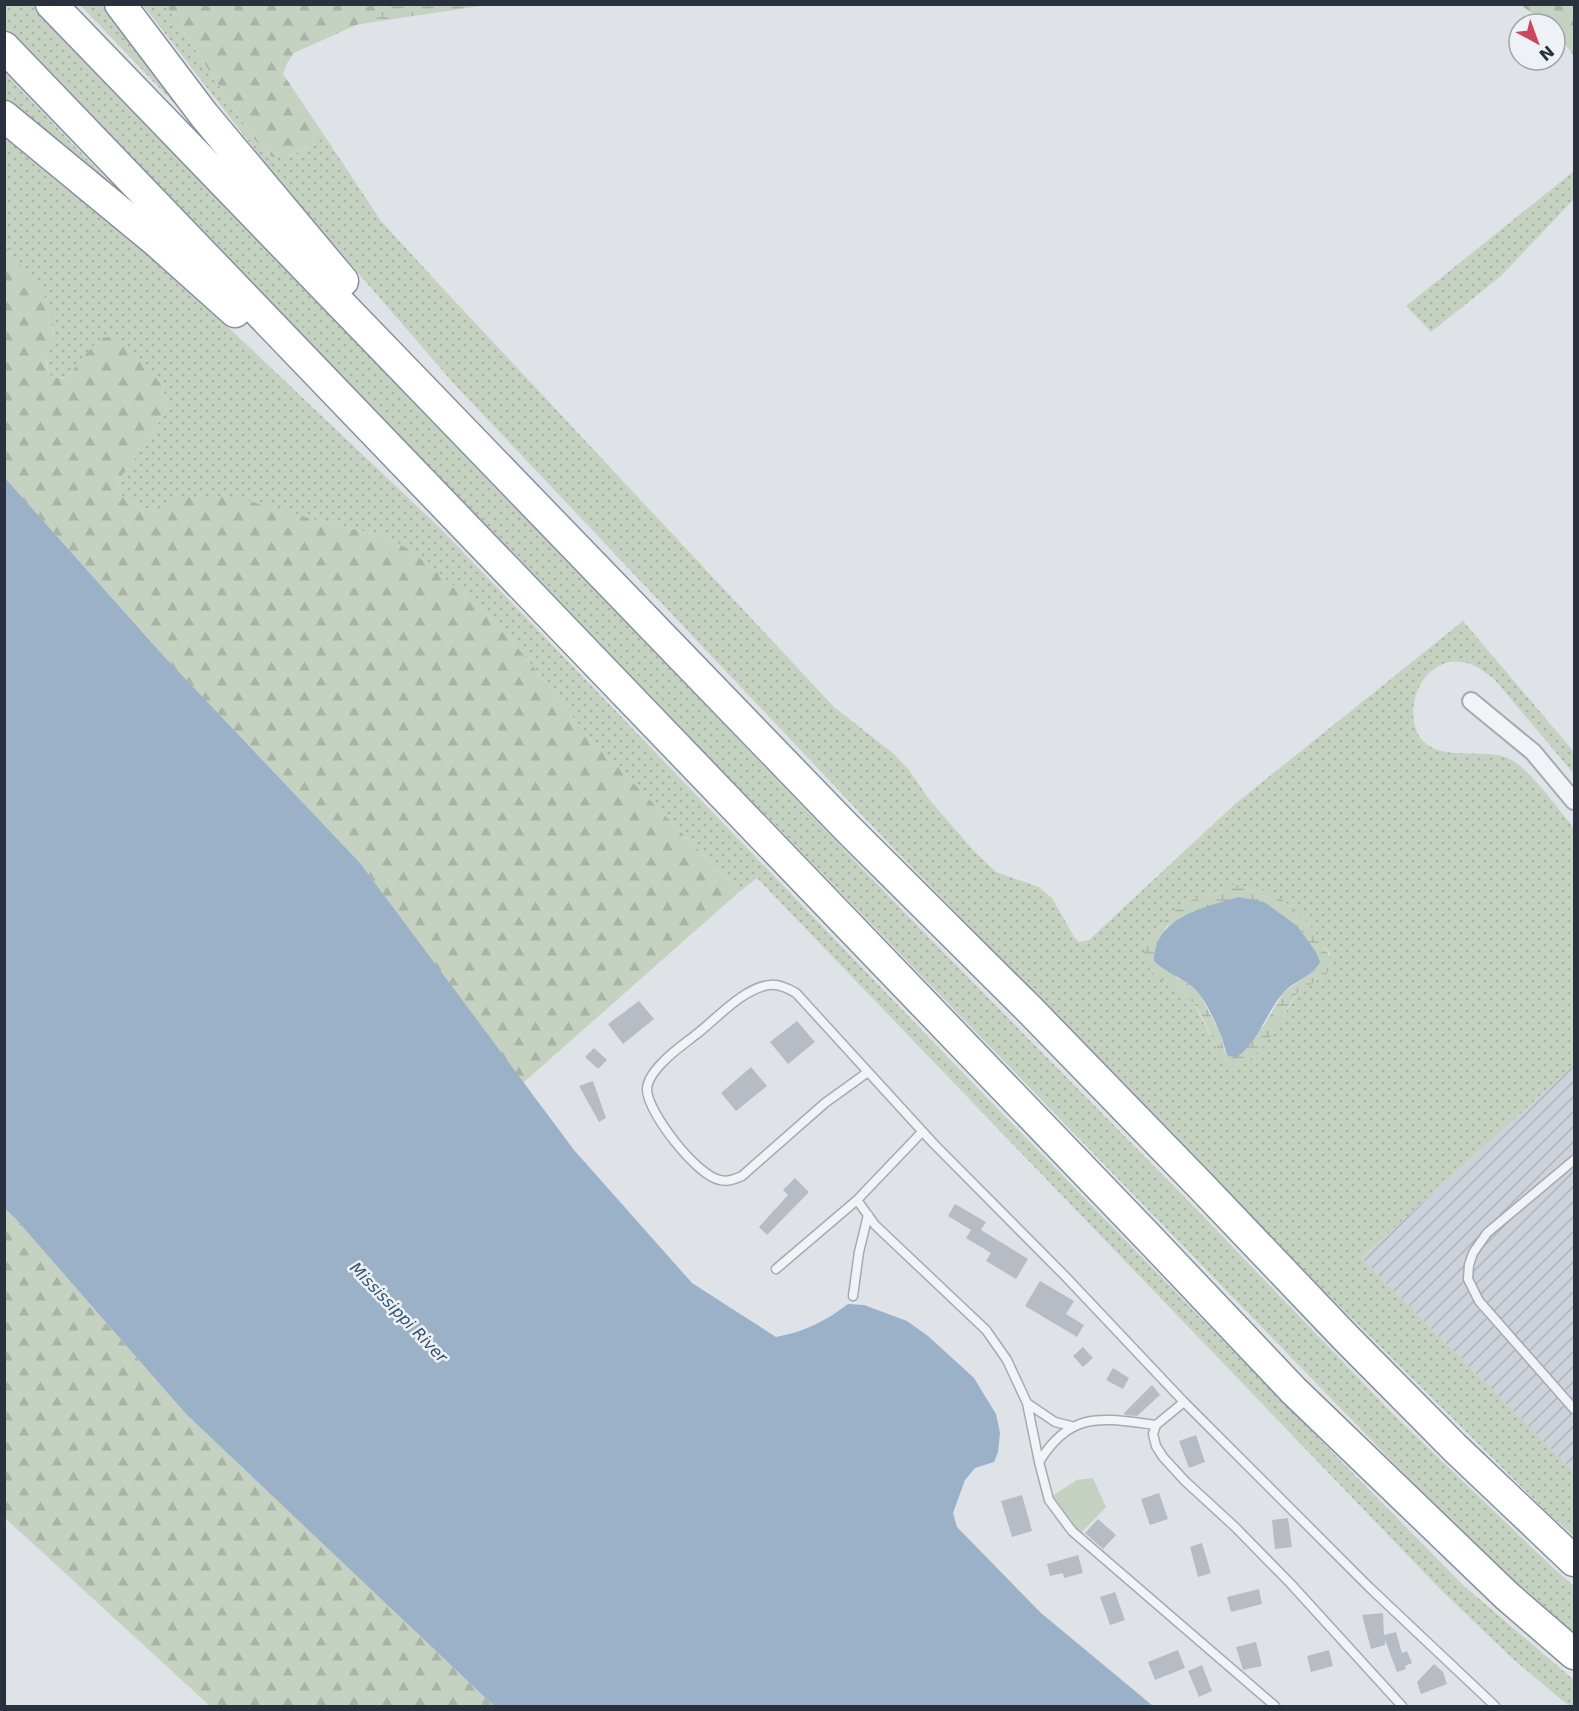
<svg xmlns="http://www.w3.org/2000/svg" width="1579" height="1711" font-family="'DejaVu Sans',sans-serif">
	<defs>
		<pattern id="industrial-furrows" width="10" height="10" patternUnits="userSpaceOnUse" patternTransform="scale(1.5)"><rect width="10" height="10" fill="#cdd2da"/><path d="M-1 1l2-2M0 10L10 0M9 11l2-2" fill="none" stroke="#b0b5bc"/></pattern>
		<pattern id="grass-dots" width="8" height="8" patternUnits="userSpaceOnUse" patternTransform="scale(1.5)"><rect width="8" height="8" fill="#c5d1c1"/><path d="M2 2h.1M6 6h.1" fill="none" stroke="#a9b4a7" stroke-width="1.8" stroke-linecap="round"/></pattern>
		<pattern id="forest-firs" width="22" height="20" patternUnits="userSpaceOnUse" patternTransform="scale(1.5)"><rect width="22" height="20" fill="#c5d1c1"/><path d="M5 1l3.5 6h-7zM16 11l3.5 6h-7z" fill="#a9b4a7"/></pattern>
		<pattern id="wetland-marsh" width="20" height="14" patternUnits="userSpaceOnUse" patternTransform="scale(1.5)"><rect width="20" height="14" fill="#c5d1c1"/><path d="M1 5h8M5 5V1M11 12h8M15 12V8" fill="none" stroke="#a9b4a7"/></pattern>
	</defs>
	<rect width="100%" height="100%" fill="#dfe3e8"/>
	<path fill="url(#industrial-furrows)" d="M1574,1065v407l-213,-214z"/>
	<path fill="url(#grass-dots)" fill-rule="evenodd" d="M5,5h28l870,906 300,305 189,197 157,151 25,22v50l-103,-93 -1439,-1485 -27,-29z
		M80,5h32l87,124z
		M143,5h23l88,134 18,18h16l20,-10 12,-18 61,92 54,59 399,427 60,47 15,16 19,28 45,52 23,22 43,15 13,11 22,39 5,5 10,-2 146,-136 228,-183 111,131v22l-79,-94c-9,-7 -20,-16 -32,-18 -37,-6 -59,39 -46,70 15,32 62,16 88,25 22,7 53,52 69,71v237l-213,193 213,214v64l-27,-24 -238,-236 -411,-423 -443,-468 -172,-199zM1192,900l105,13 15,16 18,25 -6,22 -16,7 -11,11 -14,22 -57,45 -11,-16 -22,-44 -20,-17 -27,-39 24,-31z
		M4,72l108,113 -3,4 -104,-85z
		M4,130l168,144 268,254 522,544 307,316 195,198 110,94v26h-5l-55,-46 -72,-69 -685,-713 -18,14 -152,-157 -64,-81 -41,-45 -72,-59 -23,-13 -75,-18 -153,-7 -18,-5 -20,-11 -4,-14 33,-43 18,-35 -7,-20 -80,-25c-9,13 -12,20 -29,19 -10,-15 -4,-30 2,-45l-22,-52 -27,-36z
		M1574,171v28l-73,77 -70,56 -25,-26z"/>
	<path fill="url(#forest-firs)" d="M166,5h212l-11,18 -11,2 -62,28 -8,12 -3,9 37,55 -11,17 -21,11h-16l-18,-18z
		M1521,5h53v51l-19,-25v-7h-9z
		M4,245c12,15 42,48 47,65 1,7 4,17 2,24 -3,18 -13,26 -1,44h11l8,-5 10,-14 20,-21 16,-2 44,48 7,20 -18,35 -33,43 4,14 20,11 18,5 17,-15h59l77,22 75,18 23,13 72,59 41,45 64,81 152,157 -216,191 -163,-220 -200,-211 -155,-174z
		M4,1209l11,9 171,196 308,292h-284l-205,-188z"/>
	<path fill="url(#wetland-marsh)" fill-rule="evenodd" d="M378,4h109v1l-120,18z
		M1233,885c7,1 16,1 23,2 30,7 71,50 76,79 -6,14 -26,17 -36,29 -16,21 -33,67 -62,72 -23,-16 -25,-46 -42,-66 -11,-13 -24,-19 -39,-25l-9,-21 2,-10 24,-31 22,-14zM1193,911l117,63 -26,18 -20,33 -36,31 -4,-6 -3,-15 -22,-42 -14,-12 -8,-3 -22,-28 11,-23z"/>
	<path fill="#c5d1c1" d="M1093,1478l13,29 -25,26 -21,-24 -8,-13 25,-16z"/>
	<path fill="#9bb1c7" d="M5,478l155,174 200,211 214,287 118,133 84,54c28,-5 50,-16 72,-33l16,1 43,16 21,15 46,42 22,36 4,19 -2,19 -4,10 -19,6 -10,12 -12,33 4,14 84,86 112,93h-659l-308,-292 -171,-196 -10,-9z
		M1238,897l26,5 33,24 19,26 4,10c-8,15 -26,19 -36,30 -18,20 -25,49 -47,65l-9,-1c-4,-7 -4,-15 -8,-23 -5,-12 -12,-27 -20,-38 -10,-15 -33,-21 -46,-34 1,-45 50,-53 84,-64z"/>
	<path fill="#b7bcc4" d="M639,1001l15,18 -31,25 -15,-20z
		M797,1021l18,21 -27,22 -18,-22z
		M594,1048l13,12 -9,9 -13,-12z
		M751,1067l16,19 -31,25 -15,-18z
		M593,1081l13,37 -7,4 -20,-36z
		M795,1178l14,14 -42,43 -8,-8 29,-32 -5,-5z
		M955,1204l31,18 -5,8 47,29 -12,20 -30,-18 5,-8 -25,-15 5,-8 -23,-14z
		M1040,1281l34,20 -8,13 18,11 -7,12 -52,-31z
		M1083,1347l10,11 -10,9 -10,-11z
		M1113,1368l16,10 -6,11 -17,-9z
		M1152,1385l8,10 -23,21 -12,-1 -1,-2z
		M1196,1435l9,27 -16,6 -10,-27z
		M1159,1493l9,26 -18,6 -9,-26z
		M1022,1495l10,36 -20,6 -11,-36z
		M1288,1518l4,29 -17,2 -3,-29z
		M1098,1519l18,16 -13,14 -18,-16z
		M1202,1543l9,30 -13,4 -8,-30z
		M1078,1555l5,18 -19,5 -1,-5 -13,3 -3,-12z
		M1259,1589l3,15 -31,8 -4,-15z
		M1115,1592l10,28 -15,5 -10,-28z
		M1383,1613l1,22 12,-3 6,21 5,-2 5,12 -7,3 1,3 -9,3 -12,-32v5l-14,4 -9,-34z
		M1256,1642l6,24 -19,4 -7,-23z
		M1178,1650l7,18 -30,12 -7,-18z
		M1329,1650l4,16 -22,6 -4,-16z
		M1434,1664l9,8 4,12 -26,10 -4,-12z
		M1202,1665l10,26 -13,6 -11,-26z"/>
	<g fill="none" stroke-linecap="round" stroke-linejoin="round">
		<g stroke="#a5aab2" stroke-width="11">
			<path id="lane" d="M868,1072l-43,31 -83,73c-7,3 -14,6 -22,4 -23,-4 -72,-67 -73,-90 0,-10 9,-21 16,-28 10,-11 24,-20 35,-29 19,-15 47,-46 72,-48 8,-1 19,4 26,8l138,151 131,132 119,126
				M922,1132l-65,68 18,25 111,105 21,30 20,43 28,19 16,4
				M1574,1160l-87,73 -14,20 -4,12 -1,14 11,22 95,108
				M776,1269l81,-69
				M853,1296l6,-44 9,-37
				M1027,1403l12,59
				M1156,1425l-3,9 3,12 7,11 22,24 50,46 55,56 112,123
				M1275,1706l-203,-175 -23,-31 -10,-38c32,-52 63,-44 117,-37l28,-23 186,186 125,118"/>
		</g>
		<g stroke="#a5aab2" stroke-width="20">
			<path id="street" d="M1471,701l62,51 41,49"/>
		</g>
		<g stroke="#87909e" stroke-width="33">
			<path id="highway" d="M51,4l797,825 183,182 171,176 144,151 108,109 120,114
				M120,4l84,111 139,166
				M4,47l1144,1190 146,154 213,205 67,58
				M4,116l154,127 77,69"/>
		</g>
		<use href="#lane" stroke="#f2f3f6" stroke-width="8"/>
		<use href="#street" stroke="#f2f3f6" stroke-width="16"/>
		<use href="#highway" stroke="#fff" stroke-width="30"/>
	</g>
	<g text-anchor="middle" stroke-width="5" stroke-linejoin="round" paint-order="stroke">
		<g font-size="16" font-style="italic" fill="#345071" stroke="#eef1f5">
			<text transform="translate(399 1312) rotate(46)" y="6">Mississippi River</text>
		</g>
	</g>
	<rect width="1579" height="1711" fill="none" stroke="#29313e" stroke-width="12"/>
	<g transform="translate(1537 42) rotate(139)"><circle r="28" fill="#eef1f5" stroke="#9fa4ac" stroke-width="1.5"/>
	<path d="M0-4.5L10 22L0 15L-10 22Z" fill="#c9485d"/>
	<text y="-9" font-size="16" font-weight="bold" text-anchor="middle" fill="#29313e">N</text>
	</g>
</svg>
